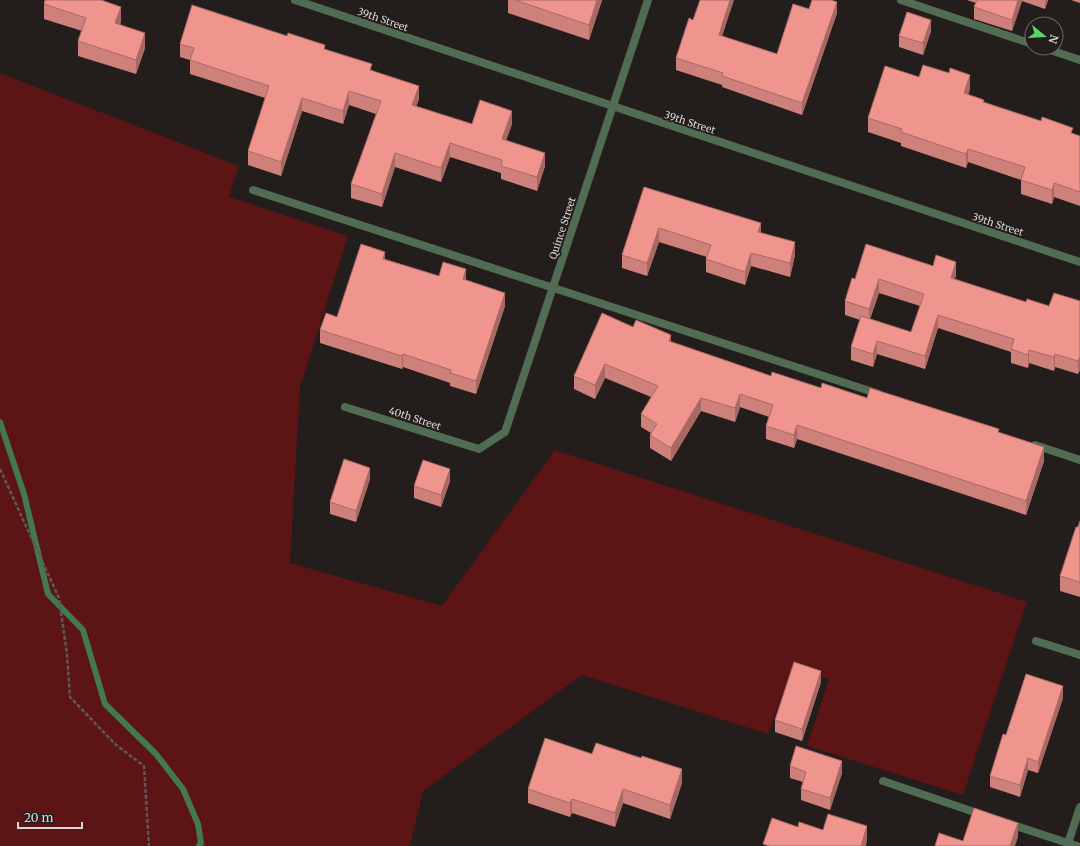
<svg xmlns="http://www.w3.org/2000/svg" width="1080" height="846" font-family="Merriweather,serif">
	<rect width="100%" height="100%" fill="#231d1c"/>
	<path fill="#5c1415" d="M0,73l239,93 -10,31 119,39 -48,151 -10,176 152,43 113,-156 472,152 -64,193 -156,-49 22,-67 -37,-12 -24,67 -186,-59 -159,116 -13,55h-410z"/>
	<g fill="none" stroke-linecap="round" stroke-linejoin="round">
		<path stroke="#437851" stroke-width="6" d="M0,422l24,72 24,100 35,36 22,74 51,50 27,35 15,35 3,19 -2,3"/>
		<path stroke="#5f5958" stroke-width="2.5" stroke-dasharray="4 2" stroke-linecap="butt" d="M0,469l59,129 8,56 3,43 45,47 29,22 5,80"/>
		<path stroke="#516c53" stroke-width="8" d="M901,0l131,44
			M1044,48l36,12
			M253,190l626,204
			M1035,445l45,15
			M883,781l100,34
			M1007,823l70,23"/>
		<path stroke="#516c53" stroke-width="8" d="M295,0l785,262
			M345,407l134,42 26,-17 143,-432
			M1036,641l44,14
			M1067,846l13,-39"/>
	</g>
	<path fill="#ce807a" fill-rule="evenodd" d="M508,0h94l-13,40 -81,-27z
		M967,0h81l-3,9 -23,-8 -10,30 -38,-12v-12l2,-4z
		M1071,0h9v3z
		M44,4l77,17 -1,4 25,23 -9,26 -58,-18v-15l4,-10 -38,-12z
		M809,9l28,4 -35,102 -80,-28v-2l-46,-15v-12l46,-22 55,18z
		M931,31l-8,24 -24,-8v-11z
		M180,44l145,5 47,21 47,29 -3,7 56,18h40l-6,16 39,26 -8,25 -36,-12v-6l-51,-16 -9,25 -46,-15 -13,40 -31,-9v-14l25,-70 -27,-9 -6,19 -41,-13 -21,65 -33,-11v-14l17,-53 -75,-24v-14l-10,-3z
		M919,77l51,12 -2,6 16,7 96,34v70l-26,-9 -2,7 -31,-10v-14l-53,-18 -2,6 -65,-22v-3l-33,-11v-14z
		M644,187l117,46 34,22 -5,22 -39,-11 -6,19 -39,-13v-13l1,-2 -48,-15 -12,34 -25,-8v-13z
		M385,259l54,17 27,4 39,26 -29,88 -26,-8v-3l-47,-16 -1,2 -82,-26v-13l17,-13z
		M956,275l-1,4 71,23 23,4 31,-5v69l-2,4 -23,-7 -1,4 -25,-8 -1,5 -17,-5v-11l-73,-24 -13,41 -48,-15 -4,13 -22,-7v-13l9,-27 -15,-5v-14l10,-22zM879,293l41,13 -9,26 -41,-13z
		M633,327l38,15 100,34 50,12 46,10 132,35 45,28 -18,54 -229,-76 -3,9 -28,-9v-13l3,-9 -29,-10 -5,15 -34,-11 -30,50 -21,-13v-13l1,-2 -10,-6v-13l10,-17 -46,-19 -10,21 -21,-10v-13z
		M370,479l-14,43 -26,-8v-12z
		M450,481l-9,26 -27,-9v-12z
		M1080,521v76l-20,-6v-15z
		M821,682l-19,59 -27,-9v-12z
		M1063,698l-25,75 -10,-3 -8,27 -30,-10v-11l16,-41z
		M790,766l52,7 -12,37 -29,-10v-11l2,-7 -13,-4z
		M682,783l-12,36 -47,-16 -8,24 -43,-14 -2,4 -42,-14v-14z"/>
	<path fill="#a86863" d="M597,0h5l-13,40v-15z
		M730,0h4l-15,46v-11z
		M1018,0h4v1l-10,30v-11z
		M1045,0h3l-3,9z
		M837,2v11l-35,102v-12z
		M121,7v14l-6,17v-15z
		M931,20v11l-8,24v-12z
		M145,33v15l-9,26v-14z
		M970,75v14l-6,18v-14z
		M419,86v13l-7,19v-13z
		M349,91v14l-6,19v-13z
		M302,98v13l-21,65v-14z
		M512,111v13l-10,29v-14z
		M450,143v14l-9,25v-14z
		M968,149v13l-2,6v-14z
		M395,153v14l-13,40v-13z
		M545,153v13l-8,25v-14z
		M1054,183v14l-2,7v-14z
		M761,223v14l-3,-5z
		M659,228v14l-12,34v-13z
		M795,242v13l-5,22v-14z
		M385,252v13l-2,-6z
		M751,253v13l-6,19v-13z
		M956,262v13l-5,16v-13z
		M466,269v13l-3,-3z
		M879,279v14l-10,29v-13z
		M505,293v13l-29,88v-13z
		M938,315v13l-13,41v-13z
		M671,335v13l-2,-7z
		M877,341v13l-4,13v-13z
		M1029,350v13l-1,5v-13z
		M403,354v13l-1,2v-13z
		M1055,354v13l-1,4v-14z
		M1080,357v13l-2,4v-13z
		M605,364v14l-10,21v-14z
		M740,394v13l-5,15v-14z
		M701,398v13l-30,50v-13z
		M797,425v14l-3,9v-13z
		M1044,447v14l-18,54v-14z
		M370,468v11l-14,43v-11z
		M450,469v12l-9,26v-12z
		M821,671v11l-19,59v-12z
		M1063,686v12l-25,75v-11z
		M1028,758v12l-8,27v-12z
		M842,761v12l-12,37v-12z
		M682,769v14l-12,36v-14z
		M623,789v14l-8,24v-14z
		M572,799v14l-2,4v-14z
		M1018,823v14l-3,9h-5z
		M867,826v14l-1,6h-5z"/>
	<path fill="#f0958e" stroke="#a86863" d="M45,0h56l20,7 -6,16 30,10 -9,27 -58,-19 8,-23 -42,-14z
		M515,0h82l-8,25z
		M700,0h30l-11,35 58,19 16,-50 16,5 3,-9h19l6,2 -35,101 -80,-27 1,-3 -47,-15 13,-40 4,2z
		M977,0h41l-6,20 -38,-13z
		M192,5l95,31 1,-3 37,12 -1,4 48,15 -2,6 49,16 -7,19 60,19 8,-24 32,11 -10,28 43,14 -8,24 -36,-11 1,-6 -52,-17 -9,25 -46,-15 -13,41 -31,-10 30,-83 -32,-10 -6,20 -41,-13 -21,64 -33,-11 21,-65 -79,-26 4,-12 -14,-4z
		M907,12l24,8 -8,23 -24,-7z
		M923,65l26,8 1,-5 20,7 -6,18 20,7 -1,2 58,19 1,-4 31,11 -2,5 9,3v56l-26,-9 -2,7 -31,-10 4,-13 -57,-18 -2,5 -65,-22 1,-3 -34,-11 17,-52 34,11z
		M644,187l117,36 -3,9 37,10 -5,21 -39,-10 -6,19 -39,-13 5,-14 -52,-17 -12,35 -25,-8z
		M361,244l24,8 -2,7 56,17 4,-14 23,7 -3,10 42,14 -29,88 -26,-8 1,-3 -48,-16 -1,2 -82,-26 6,-17 11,4z
		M866,244l67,22 3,-11 20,7 -5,16 75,24 1,-3 22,7 5,-13 26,8v56l-2,4 -23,-7 -1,3 -25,-7 -1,5 -17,-6 3,-10 -76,-24 -13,41 -48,-15 -4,13 -22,-7 10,-31 50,16 13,-38 -45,-15 -10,30 -24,-8 7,-23 3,1z
		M602,313l31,14 3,-7 35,15 -2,6 102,35 1,-4 49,16 1,-5 45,15 3,-10 129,41 -1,3 46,15 -18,54 -229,-76 -3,10 -28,-9 7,-21 -33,-11 -5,14 -34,-10 -30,50 -21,-13 7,-11 -16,-10 17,-28 -53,-22 -10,21 -21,-9z
		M344,459l26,9 -14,43 -26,-9z
		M423,460l27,9 -9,26 -27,-9z
		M1080,521v61l-20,-6 16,-49h2z
		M794,662l27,9 -19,58 -27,-9z
		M1026,674l37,12 -25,76 -10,-4 -8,27 -30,-9 13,-42 3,1z
		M545,738l47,16 4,-11 45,15 1,-2 40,13 -12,36 -47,-16 -8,24 -43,-14 -2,4 -42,-14z
		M796,746l46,15 -12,37 -29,-9 5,-17 -16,-6z
		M974,808l44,15 -8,23h-75l4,-13 24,8z
		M828,814l39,12 -6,20h-92l-6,-2 9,-26 26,9 1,-5 24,8z"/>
	<g text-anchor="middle" stroke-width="4" stroke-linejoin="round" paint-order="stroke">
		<g font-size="10" fill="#dcd7d7" stroke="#231d1c">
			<text transform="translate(383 19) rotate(19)" y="4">39th Street</text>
			<text transform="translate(690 122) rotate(18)" y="4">39th Street</text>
			<text transform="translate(998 224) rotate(18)" y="4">39th Street</text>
			<text transform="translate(562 228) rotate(-72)" y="4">Quince Street</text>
			<text transform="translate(415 418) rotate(18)" y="4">40th Street</text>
		</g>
	</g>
	<g transform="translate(1044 36) rotate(108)"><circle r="19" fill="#231d1c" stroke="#6d6767"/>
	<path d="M0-3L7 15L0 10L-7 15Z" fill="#5bd56e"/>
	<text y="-6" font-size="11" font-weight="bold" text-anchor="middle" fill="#dcd7d7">N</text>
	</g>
	<path d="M18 822v6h64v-6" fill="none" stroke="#dcd7d7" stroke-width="2"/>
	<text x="24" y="822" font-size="12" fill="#dcd7d7" stroke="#231d1c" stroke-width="3" paint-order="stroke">20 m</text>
</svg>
